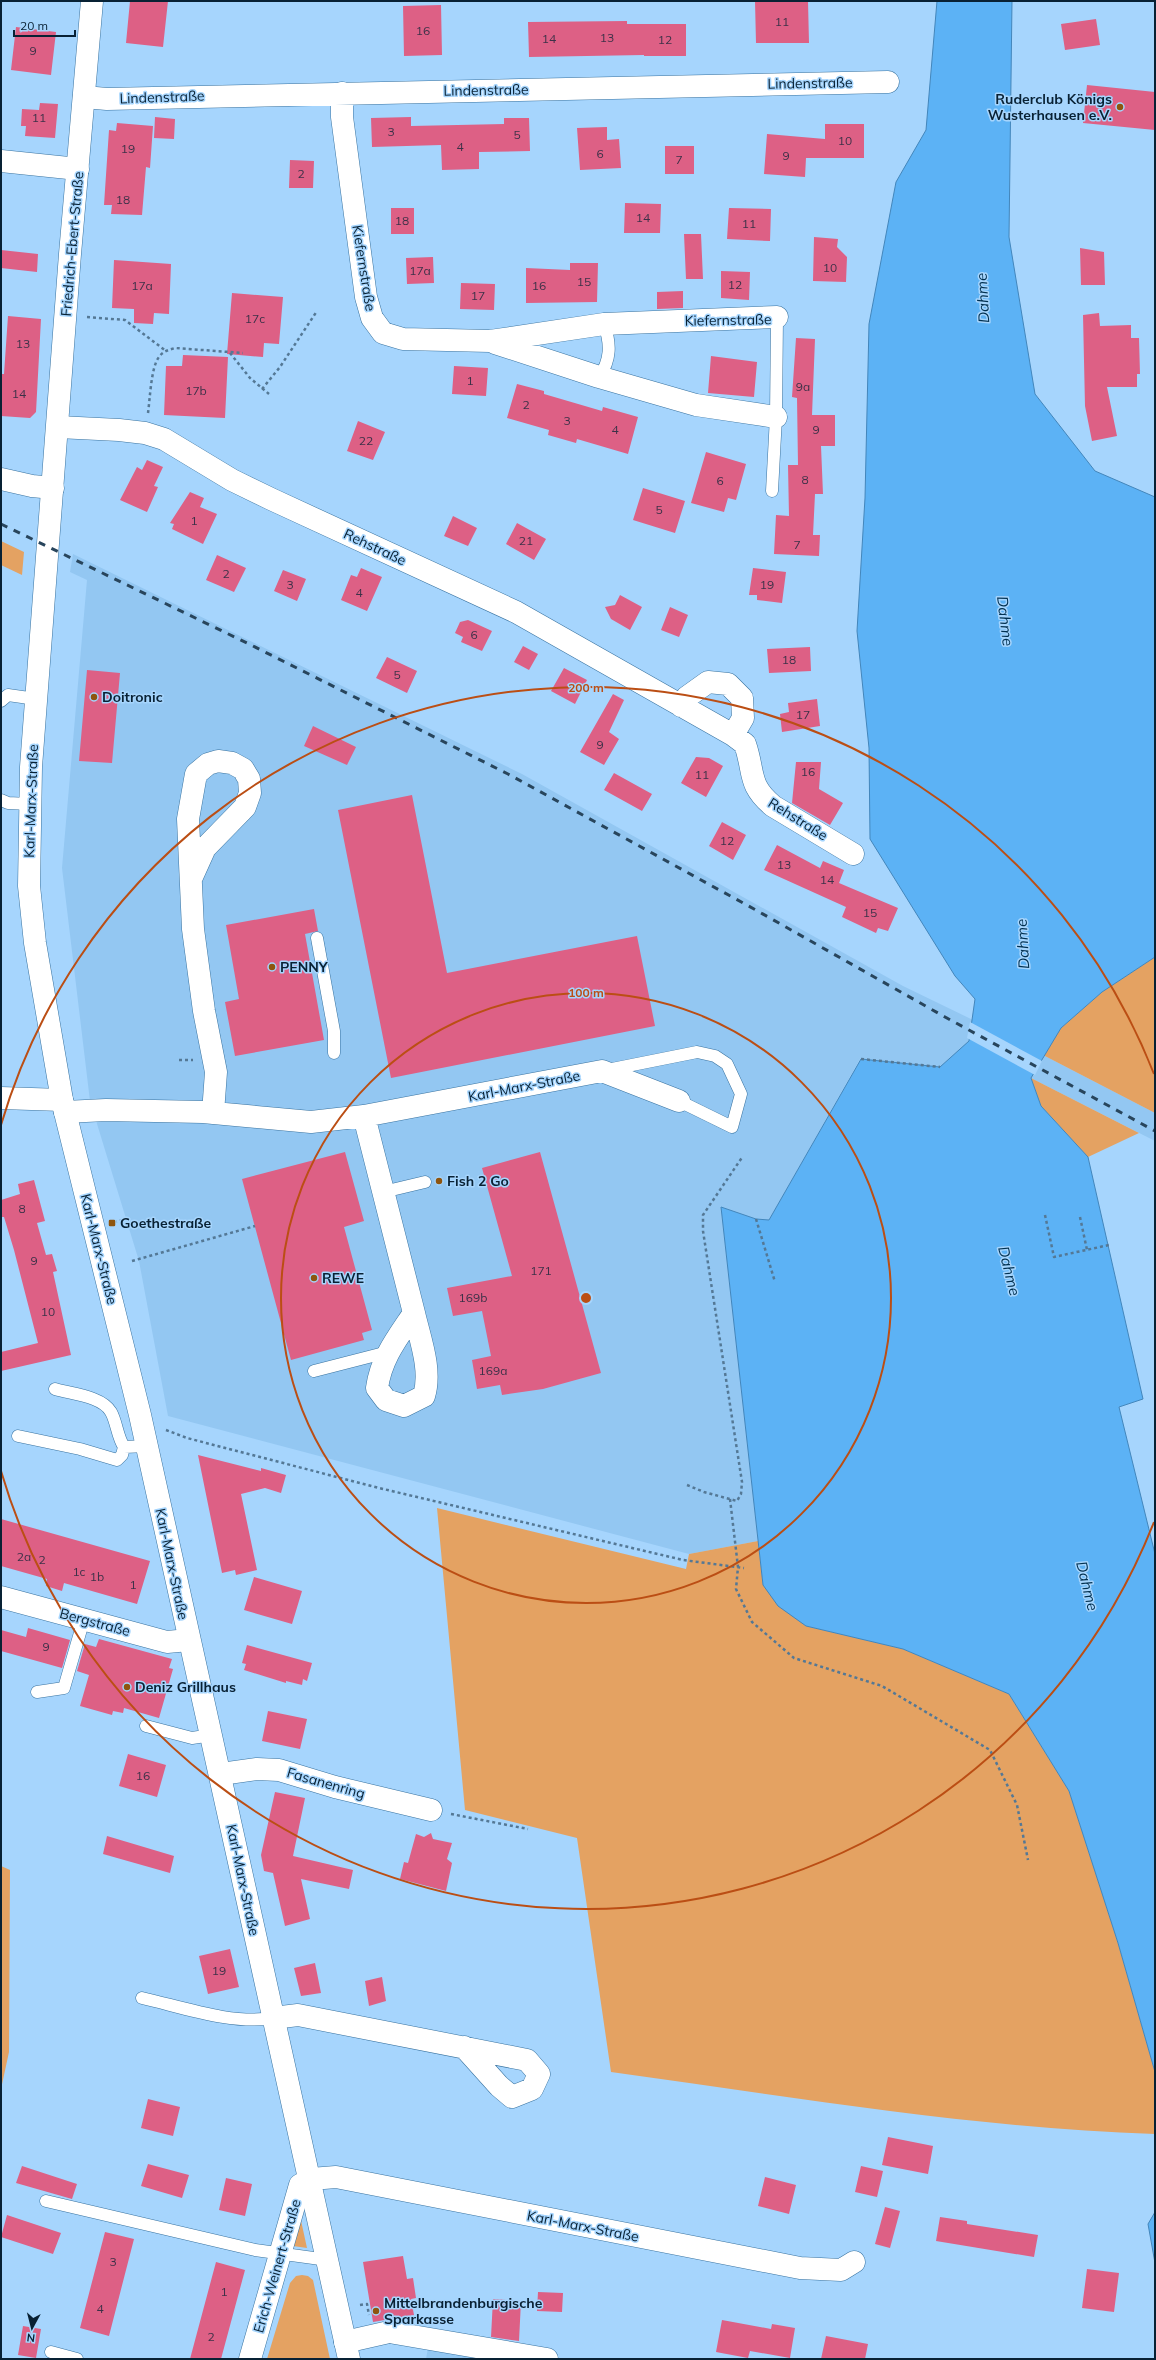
<svg xmlns="http://www.w3.org/2000/svg" width="1156" height="2360" font-family="Mulish,sans-serif">
	<rect width="100%" height="100%" fill="#a6d5fd"/>
	<path fill="#93c7f2" d="M73,554l449,220 381,212 68,33 70,39 2,-3 112,58v28l-124,-63 -62,-36 -29,25 -80,-8 -91,161 -13,-1 -35,-12 37,334 -69,13 -521,-138 -29,-155 -49,-160 -28,-233 25,-288 -17,-8z
		M428,2348l63,11h-65z"/>
	<path fill="#e4a262" d="M1,541l23,11 -2,23 -21,-10z
		M1155,957v156l-112,-58 18,-27 41,-36z
		M1031,1078l108,55 -51,24 -47,-51z
		M437,1508l249,61 3,-15 69,-13 5,44 43,41 97,23 106,45 60,97 49,152 37,129v62c-182,-6 -363,-37 -544,-62l-34,-234 -112,-28z
		M1,1866l9,4 -1,182 -8,37z
		M300,2216l7,32 -14,-2z
		M302,2275l6,1 5,4 17,79h-63l23,-76 6,-7z"/>
	<path fill="#5cb2f5" stroke="#4386bb" d="M937,1h75l-3,236 26,157 60,77 60,26v460l-53,35 -41,36 -30,50 10,28 47,51 55,242 -24,8 36,147v518l-37,-129 -49,-152 -60,-97 -106,-45 -97,-23 -28,-20 -15,-21 -42,-378 35,12 13,1 92,-161 79,8 29,-26 6,-42 -20,-23 -85,-137 -1,-91 -12,-117 8,-133 4,-174 27,-142 30,-52z
		M1155,2212v51l-7,-39z"/>
	<path fill="#a6d5fd" d="M970,1022l72,39 -7,14 -68,-37z"/>
	<path fill="#dd6085" d="M130,1h38l-5,46 -37,-4z
		M755,1h53l1,42h-53z
		M441,5l1,50 -38,1 -1,-50z
		M1096,19l4,26 -35,5 -4,-26z
		M627,21v3h59v32h-42v-1l-115,2 -1,-35z
		M16,27l40,5 -5,43 -40,-5z
		M1087,85l68,7v38l-72,-7z
		M40,103l18,1 -3,34 -30,-2 1,-10h-5l1,-17 17,1z
		M155,117l20,2 -1,20 -20,-1z
		M411,117v9l93,-2v-6h25l1,33 -51,1v17l-37,1 -1,-25 -69,2 -1,-29z
		M117,123l36,3 -3,42 -4,-1 -4,48 -31,-1 1,-9h-8l5,-75 7,1z
		M825,124h39v34h-58l-1,19 -41,-3 3,-40 58,5z
		M607,127v13l12,-1 2,29 -41,2 -3,-42z
		M665,146h29v28h-29z
		M290,160l24,1 -1,27h-24z
		M625,203l36,1 -1,29h-36z
		M391,208h23v26h-23z
		M729,208l42,1 -1,32 -43,-2z
		M684,234h17l2,45h-17z
		M814,237l24,2 -1,8 10,10 -1,25 -33,-1z
		M1080,248l24,4 1,33h-24z
		M1,250l37,4 -1,18 -36,-4z
		M433,257l1,26 -27,1 -1,-26z
		M114,260l57,4 -2,50 -15,-1 -1,11 -19,-1v-14l-22,-1z
		M570,263h28l-1,39 -71,1v-35l44,2z
		M721,271l29,1 -1,28 -28,-2z
		M461,283l34,1 -1,26 -34,-1z
		M683,291v17l-26,1v-17z
		M232,293l51,4 -4,47 -15,-1 -1,14 -36,-3z
		M1099,313l1,13 31,-1v13h8l1,36h-3v13h-30l10,49 -25,5 -7,-35 -2,-91z
		M8,316l33,3 -5,93 -6,6 -29,-2v-42h3z
		M796,338l19,1 -3,76h23v31h-14l2,48h-8l-2,41h7l-1,21 -45,-2 2,-39 13,1 -1,-51h10l-1,-67 -5,-1z
		M183,355l45,2 -3,61 -61,-3 2,-49h16z
		M711,356l46,6 -3,35 -46,-4z
		M454,366l34,2 -2,28 -34,-2z
		M517,384l27,7v3l58,17 1,-4 35,10 -10,37 -51,-15 -1,4 -28,-8 1,-5 -42,-12z
		M358,421l27,11 -12,28 -26,-9z
		M706,452l40,12 -10,36 -8,-2 -4,14 -33,-9z
		M147,460l16,7 -9,19 4,1 -11,25 -27,-12 17,-33 5,3z
		M643,488l42,13 -10,32 -42,-13z
		M190,492l14,6 -4,9 17,7 -14,30 -31,-15 2,-5 -4,-1z
		M453,516l24,12 -9,18 -24,-10z
		M517,523l29,16 -12,21 -28,-16z
		M217,555l29,13 -12,24 -28,-12z
		M361,568l21,9 -15,34 -26,-11 10,-25 6,2z
		M753,568l33,4 -4,31 -25,-3v-5h-8z
		M283,570l23,9 -9,22 -23,-10z
		M620,595l22,12 -12,23 -19,-11 -6,-12 10,-2z
		M670,607l18,8 -9,22 -18,-7z
		M468,620l24,11 -10,20 -21,-9 2,-5 -8,-4 5,-11z
		M523,646l15,8 -9,16 -15,-8z
		M810,647l1,24 -42,2 -2,-24z
		M387,657l30,14 -10,22 -31,-15z
		M564,668l23,12 -12,24 -24,-13z
		M87,670l33,3 -8,90 -33,-2z
		M613,694l11,6 -15,32 10,7 -15,26 -24,-13z
		M817,699l3,27 -38,6 -2,-18 9,-2 -1,-9z
		M313,726l43,21 -9,18 -43,-19z
		M696,757l13,1 14,8 -17,31 -25,-14z
		M796,762h25l-2,27 24,14 -13,22 -38,-22z
		M614,773l38,21 -10,17 -38,-21z
		M412,795l35,178 190,-37 18,90 -264,52 -53,-268z
		M722,822l24,13 -13,25 -24,-14z
		M777,845l43,23 3,-7 21,9 -5,13 59,25 -10,23 -10,-3 -2,5 -34,-16 4,-10 -82,-37z
		M314,909l4,22 -13,3 19,106 -89,16 -10,-54 14,-3 -13,-74z
		M345,1152l19,69 -20,6 28,103 -10,3 2,7 -73,20 -49,-181z
		M540,1152l61,221 -58,16 -41,6 -2,-10 -23,4 -5,-29 19,-4 -9,-45 -29,5 -6,-28 65,-12 -30,-108z
		M34,1180l11,41 -8,2 9,32 6,-1 5,17 -4,1 18,83 -70,16v-19l37,-9 -24,-93 -10,-33h-3v-17l19,-6 -2,-10z
		M198,1455l63,16v-3l25,7 -5,18 -16,-5 -24,6 16,76 -21,5 -1,-5 -13,3z
		M1,1519l149,42 -13,43 -73,-21 -2,8 -16,-5 1,-7 -46,-13z
		M254,1577l48,14 -10,33 -48,-14z
		M28,1628l42,12 -8,28 -61,-17v-21l25,7z
		M99,1639l73,20 -3,9 4,1 -14,49 -35,-10 -1,5 -10,-2 -1,4 -32,-9 9,-31 -12,-4 8,-27 11,3z
		M247,1645l65,18 -5,18 -4,-2 -1,6 -16,-4v2l-42,-13 2,-6 -4,-1z
		M268,1711l39,8 -7,30 -38,-8z
		M128,1754l38,11 -9,32 -38,-11z
		M275,1792l30,6 -12,58 60,14 -4,19 -48,-10 9,40 -25,7 -12,-53 -9,-2 -3,-16z
		M431,1833l2,6 19,4 -5,16 5,4 -6,28 -46,-12 4,-17 4,1 8,-29 8,3z
		M107,1836l67,20 -4,17 -67,-19z
		M230,1949l9,38 -31,7 -9,-38z
		M315,1963l6,30 -20,3 -7,-28z
		M382,1977l4,24 -17,5 -4,-25z
		M148,2099l32,8 -7,29 -32,-8z
		M888,2137l45,9 -5,28 -46,-9z
		M148,2164l41,11 -7,23 -41,-12z
		M22,2166l55,18 -5,15 -56,-16z
		M861,2166l22,5 -6,26 -22,-5z
		M765,2177l31,8 -7,29 -31,-8z
		M226,2178l26,6 -7,32 -26,-6z
		M885,2207l15,4 -10,37 -15,-4z
		M7,2215l54,18 -8,21 -52,-17z
		M940,2217l27,4v3l71,11 -4,22 -98,-16z
		M105,2232l29,7 -25,97 -29,-8z
		M403,2256l4,23 6,-1 3,20 -5,1 3,16 -41,7 -10,-60z
		M216,2262l29,8 -24,89h-31z
		M1087,2269l32,4 -5,39 -32,-4z
		M538,2292l25,1 -1,19 -25,-1z
		M493,2299l28,2 -2,40 -28,-4z
		M722,2320l49,9 1,-5 23,4 -5,30 -40,-7 -2,7 -32,-6z
		M23,2326l18,3 -5,29 -18,-3z
		M826,2336l42,8 -3,15h-44z"/>
	<g fill="none" stroke-linecap="round" stroke-linejoin="round">
		<g stroke="#3973a0" stroke-width="13">
			<path id="service" d="M599,377c12,-17 12,-33 5,-53
				M772,491l4,-74 1,-100
				M1,701l7,-6 28,4
				M1,800l7,3 21,1
				M317,938l17,93v22
				M607,1070l90,-18 18,4 12,8 14,30 -9,33 -53,-26
				M383,1192l42,-10
				M314,1371l74,-19
				M55,1389c16,5 47,7 56,23 6,11 6,24 13,35l23,-1
				M18,1436l62,13 37,11 5,-5 2,-8
				M37,1692l27,-4 20,-69
				M146,1726l46,12 20,-3
				M142,1998c40,9 90,27 131,20
				M46,2201l209,49 73,10
				M51,2352l26,7"/>
		</g>
		<g stroke="#3973a0" stroke-width="23">
			<path id="minor" d="M342,93v24l24,180 6,21 11,15 20,6 87,2 114,-17 173,-7
				M84,97l23,2 781,-17
				M1,161l77,8
				M495,343l104,34 97,28 80,12
				M58,427l61,3 26,3 19,6 68,41 39,19 245,113 217,123 12,9c10,29 2,40 28,62l80,48
				M1,479l31,7 21,2
				M681,706l6,-9 21,-15 20,2 14,14 1,20 -10,17
				M191,879l14,-31 40,-41 5,-14 -1,-14 -6,-10 -11,-6 -14,-2 -10,3 -12,10 -8,45 5,110 11,82 12,61 -3,41
				M1,1098l61,2
				M65,1112l41,-2 97,2 108,10 53,-6 238,-45 77,30
				M364,1116l50,197c-16,24 -33,45 -37,75l9,12 18,6 20,-10c8,-26 -4,-57 -10,-83
				M1,1597l166,45 22,-2
				M221,1774l36,-5 22,1 56,17 96,23
				M273,2018l25,-3 229,45 12,14 -7,15 -20,8 -13,-11 -35,-39
				M345,2342l44,-10 158,27
				M250,2359l50,-174 11,-6 25,-2 464,91 41,2 13,-8"/>
		</g>
		<g stroke="#3973a0" stroke-width="23">
			<path id="tertiary" d="M92,1l-22,253 -39,513 -2,119 6,57 27,157 78,315 209,944"/>
		</g>
		<path stroke="#547895" stroke-width="2.5" stroke-dasharray="3 3" stroke-linecap="butt" d="M87,317l38,3 41,31
			M230,353l20,25 19,16
			M262,389l18,-22 37,-56
			M148,413c2,-14 3,-46 11,-56 4,-6 10,-7 16,-9l68,5
			M861,1059l79,8
			M179,1060h14
			M1045,1215l9,42 55,-12
			M1080,1217l7,33
			M756,1219l19,63
			M114,1222l9,-2
			M132,1261l123,-35
			M166,1430l21,8 192,50 304,72 61,8
			M687,1485l17,7 33,9 4,-7 1,-12 -39,-251v-16l40,-59
			M730,1499l8,68 -2,22 16,33 42,36 88,28 108,64 27,55 11,55
			M451,1814l77,15
			M360,2305l7,-1 2,11"/>
		<use href="#service" stroke="#fff" stroke-width="12"/>
		<use href="#minor" stroke="#fff" stroke-width="22"/>
		<use href="#tertiary" stroke="#fff" stroke-width="22"/>
		<path stroke="#28455c" stroke-width="3" stroke-dasharray="7 7" stroke-linecap="butt" d="M1,524l246,119 261,131 246,135 191,108 210,114"/>
	</g>
	<g fill="none" stroke="#bb4e14" stroke-width="2">
		<circle cx="586" cy="1298" r="305"/>
		<path d="M1154 1522A610 610 0 0 1 1 1471M1 1125A610 610 0 0 1 1154 1074"/>
	</g>
	<g fill="#8e550f" stroke="#a6d5fd" stroke-width="1.5">
		<circle cx="1120" cy="107" r="4"/>
		<circle cx="94" cy="697" r="4"/>
		<circle cx="272" cy="967" r="4"/>
		<circle cx="439" cy="1181" r="4"/>
		<rect x="108" y="1219" width="8" height="8" rx="2"/>
		<circle cx="314" cy="1278" r="4"/>
		<circle cx="127" cy="1687" r="4"/>
		<circle cx="376" cy="2311" r="4"/>
	</g>
	<g text-anchor="middle" stroke-width="3" stroke-linejoin="round" paint-order="stroke">
		<g font-size="12" fill="#3d3148">
			<text x="782" y="26">11</text>
			<text x="423" y="35">16</text>
			<text x="607" y="42">13</text>
			<text x="549" y="43">14</text>
			<text x="665" y="44">12</text>
			<text x="33" y="55">9</text>
			<text x="39" y="122">11</text>
			<text x="391" y="136">3</text>
			<text x="517" y="139">5</text>
			<text x="845" y="145">10</text>
			<text x="460" y="151">4</text>
			<text x="128" y="153">19</text>
			<text x="600" y="158">6</text>
			<text x="786" y="160">9</text>
			<text x="679" y="164">7</text>
			<text x="301" y="178">2</text>
			<text x="123" y="204">18</text>
			<text x="643" y="222">14</text>
			<text x="402" y="225">18</text>
			<text x="749" y="228">11</text>
			<text x="830" y="272">10</text>
			<text x="420" y="275">17a</text>
			<text x="584" y="286">15</text>
			<text x="735" y="289">12</text>
			<text x="142" y="290">17a</text>
			<text x="539" y="290">16</text>
			<text x="478" y="300">17</text>
			<text x="255" y="323">17c</text>
			<text x="23" y="348">13</text>
			<text x="470" y="385">1</text>
			<text x="803" y="391">9a</text>
			<text x="196" y="395">17b</text>
			<text x="19" y="398">14</text>
			<text x="526" y="409">2</text>
			<text x="567" y="425">3</text>
			<text x="615" y="434">4</text>
			<text x="816" y="434">9</text>
			<text x="366" y="445">22</text>
			<text x="805" y="484">8</text>
			<text x="720" y="485">6</text>
			<text x="659" y="514">5</text>
			<text x="194" y="525">1</text>
			<text x="526" y="545">21</text>
			<text x="797" y="549">7</text>
			<text x="226" y="578">2</text>
			<text x="290" y="589">3</text>
			<text x="767" y="589">19</text>
			<text x="359" y="597">4</text>
			<text x="474" y="639">6</text>
			<text x="789" y="664">18</text>
			<text x="397" y="679">5</text>
			<text x="803" y="719">17</text>
			<text x="600" y="749">9</text>
			<text x="808" y="776">16</text>
			<text x="702" y="779">11</text>
			<text x="727" y="845">12</text>
			<text x="784" y="869">13</text>
			<text x="827" y="884">14</text>
			<text x="870" y="917">15</text>
			<text x="22" y="1213">8</text>
			<text x="34" y="1265">9</text>
			<text x="541" y="1275">171</text>
			<text x="473" y="1302">169b</text>
			<text x="48" y="1316">10</text>
			<text x="493" y="1375">169a</text>
			<text x="24" y="1561">2a</text>
			<text x="42" y="1564">2</text>
			<text x="79" y="1576">1c</text>
			<text x="97" y="1581">1b</text>
			<text x="133" y="1589">1</text>
			<text x="46" y="1651">9</text>
			<text x="143" y="1780">16</text>
			<text x="219" y="1975">19</text>
			<text x="113" y="2266">3</text>
			<text x="224" y="2296">1</text>
			<text x="100" y="2313">4</text>
			<text x="211" y="2341">2</text>
		</g>
		<g font-size="14" fill="#082134" stroke="#a6d5fd">
			<text transform="translate(810 83) rotate(-1)" y="5">Lindenstraße</text>
			<text transform="translate(486 90) rotate(-1)" y="5">Lindenstraße</text>
			<text transform="translate(162 97) rotate(-2)" y="5">Lindenstraße</text>
			<text transform="translate(72 244) rotate(-85)" y="5">Friedrich-Ebert-Straße</text>
			<text transform="translate(364 268) rotate(81)" y="5">Kiefernstraße</text>
			<text transform="translate(728 320) rotate(-1)" y="5">Kiefernstraße</text>
			<text transform="translate(375 547) rotate(25)" y="5">Rehstraße</text>
			<text transform="translate(31 801) rotate(-88)" y="5">Karl-Marx-Straße</text>
			<text transform="translate(798 819) rotate(32)" y="5">Rehstraße</text>
			<text transform="translate(524 1086) rotate(-11)" y="5">Karl-Marx-Straße</text>
			<text transform="translate(99 1249) rotate(76)" y="5">Karl-Marx-Straße</text>
			<text transform="translate(172 1564) rotate(78)" y="5">Karl-Marx-Straße</text>
			<text transform="translate(95 1622) rotate(15)" y="5">Bergstraße</text>
			<text transform="translate(326 1783) rotate(16)" y="5">Fasanenring</text>
			<text transform="translate(243 1880) rotate(78)" y="5">Karl-Marx-Straße</text>
			<text transform="translate(583 2226) rotate(11)" y="5">Karl-Marx-Straße</text>
			<text transform="translate(277 2266) rotate(-74)" y="5">Erich-Weinert-Straße</text>
		</g>
		<g font-size="14" font-weight="bold" fill="#082134" stroke="#a6d5fd" text-anchor="start">
			<text x="1112" y="104" text-anchor="end">Ruderclub Königs<tspan x="1112" dy="16">Wusterhausen e.V.</tspan></text>
			<text x="102" y="702">Doitronic</text>
			<text x="280" y="972">PENNY</text>
			<text x="447" y="1186">Fish 2 Go</text>
			<text x="120" y="1228">Goethestraße</text>
			<text x="322" y="1283">REWE</text>
			<text x="135" y="1692">Deniz Grillhaus</text>
			<text x="384" y="2308">Mittelbrandenburgische<tspan x="384" dy="16">Sparkasse</tspan></text>
		</g>
		<g font-size="15" font-style="italic" fill="#003050" stroke="#a6d5fd">
			<text transform="translate(983 298) rotate(-93)" y="5">Dahme</text>
			<text transform="translate(1005 621) rotate(83)" y="5">Dahme</text>
			<text transform="translate(1023 944) rotate(-93)" y="5">Dahme</text>
			<text transform="translate(1009 1271) rotate(76)" y="5">Dahme</text>
			<text transform="translate(1087 1586) rotate(76)" y="5">Dahme</text>
		</g>
	</g>
	<circle cx="586" cy="1298" r="6" fill="#bb4e14" stroke="#a6d5fd" stroke-width="2"/>
	<g font-size="12" text-anchor="middle" font-weight="bold" fill="#bb4e14" stroke="#a6d5fd" stroke-width="3" stroke-linejoin="round" paint-order="stroke">
		<text x="586" y="692">200 m</text>
		<text x="586" y="997">100 m</text>
	</g>
	<rect width="1156" height="2360" fill="none" stroke="#082134" stroke-width="4"/>
	<g transform="translate(32 2328) rotate(187)" stroke="#a6d5fd" stroke-width="3" paint-order="stroke">
	<path d="M0-3L7 15L0 10L-7 15Z" fill="#082134"/>
	<text y="-6" font-size="11" font-weight="bold" text-anchor="middle" fill="#082134">N</text>
	</g>
	<path d="M14 30v6h61v-6" fill="none" stroke="#082134" stroke-width="2"/>
	<text x="20" y="30" font-size="12" fill="#082134" stroke="#a6d5fd" stroke-width="3" paint-order="stroke">20 m</text>
</svg>
